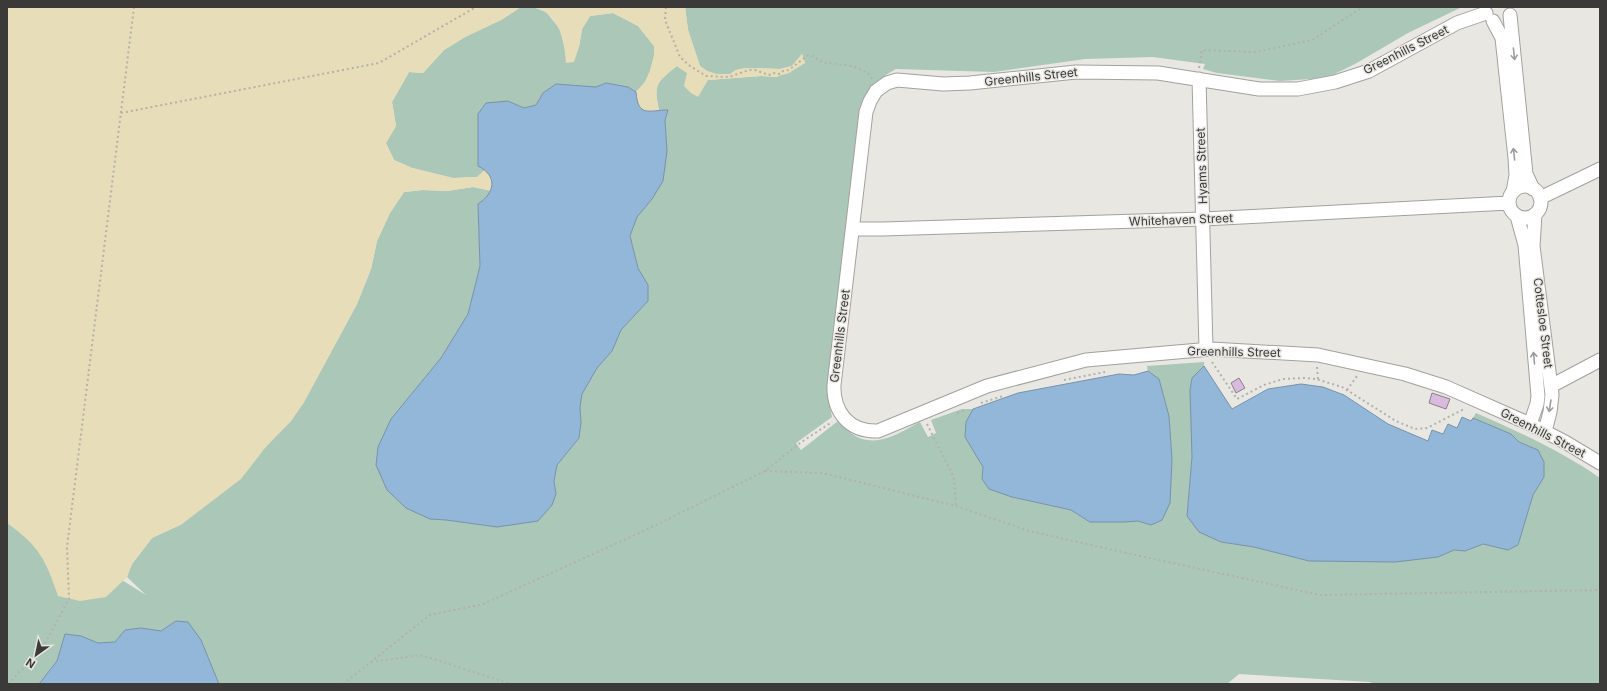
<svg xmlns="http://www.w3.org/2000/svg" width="1607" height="691" font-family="Inter,sans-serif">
	<rect width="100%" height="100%" fill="#e8e7e2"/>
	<path fill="#aac7b8" d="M521,7h12l13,5 14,17 5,21 14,-3 3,-18 8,-13 23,-3 25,13 16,20v10l-4,15 -5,11 -9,10 -8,-5 -22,-4 -10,4 -40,-3 -13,9 -7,12 -12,3 -16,-7 -22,68 -9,8 -24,1 -41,-10 -18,-8 -8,-17 10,-17 -4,-24 17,-30 14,1 21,-23 21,-13 36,-17z
		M685,7h777l-54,26 -53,31 -29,14 -46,3 -63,-8 -14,-4 2,-5 -52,-7 -68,2 -91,13 -98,-3c-19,10 -27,20 -36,39l-32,287 4,22 -36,26 5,7 37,-29c8,8 18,18 29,19 19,3 37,-10 53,-18l8,15 8,-4 -5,-13 31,-11h11l-7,13 -1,15 18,30 -1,12 30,18 59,13 19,12h34l14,-1 13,4 21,-65 -3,-44 -10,-37 -11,-8 -1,-5 57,-4v4l-12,12v79l-5,58 34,27 33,5 184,10 16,-7 11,1 18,-7 25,6 10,-5 15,-50 11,-18 -6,-27 -19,-8 -8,-8 -38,-16 3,-5c43,19 85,38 124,65v206h-226l-4,-2 -131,-8 -12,10h-1008l-18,-44 -25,-19 -15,10 -20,-3 -26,14 -17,1 -17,-7 -16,-2 -8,27 -18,23h-32v-175l139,86 -19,-18 5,-13 20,-26 30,-14 25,-21 84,-82 13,-19 53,-98 14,-35 6,-28 13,-28 14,-21 19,-2 24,1 26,-4 19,4 -8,9 -6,4 2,62 -12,48 -27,44 -50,61 39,100 16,1 51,7 59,-33 -2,-13 3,-16 22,-27 2,-15 -1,-16 2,-13 15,-26 15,-17 9,-21 27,-29v-16l-10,-17 -8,-32 7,-19 15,-18 15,-48 -2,-31 3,-9 -9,-1c-6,-26 -2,-28 18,-44l10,7 21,7 53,-4 15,1 29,-14 -3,-9 -10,12 -12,3 -21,-1 -23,2 -6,4h-14l-9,-3 -7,-5 -12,-36z"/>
	<path fill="#e7ddb8" d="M7,7h514l-20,13 -36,17 -21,13 -21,23 -14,-1 -17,30 4,24 -10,17 8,17 18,8 41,10 24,-1 9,-8 6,10v12l-19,-4 -26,4 -24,-1 -19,2 -14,21 -13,28 -6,28 -14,35 -53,98 -13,19 -26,27 -24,31 -59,45 -30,14 -20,26 -5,13 -21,20 -26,4 -22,-5c-12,-36 -19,-50 -51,-73z
		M533,7h152l3,23 12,36 7,5 9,3h14l6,-4 8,-2 36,1 12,-3 10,-12 3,9 -16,10 -13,4 -15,-1 -53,4 -10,17 -7,-4 -7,-7 3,-13 -10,-7c-20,16 -24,18 -18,44 -17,5 -22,-1 -23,-18l9,-10 5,-11 4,-15v-10l-16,-20 -25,-13 -23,3 -8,13 -3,18 -5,15 -8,1c-1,-18 -5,-41 -21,-51 -3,-2 -8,-4 -12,-5z"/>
	<path fill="#92b7d9" stroke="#7892a9" d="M606,83l22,4 8,5c2,26 13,18 32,18l-3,10 2,31 -4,30 -11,18 -15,18 -7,19 8,32 10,17v16l-27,29 -9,21 -15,17 -15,26 -2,13 1,16 -2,15 -22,27 -3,16 2,13 -4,11 -14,16 -41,6 -51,-7 -16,-1 -24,-11 -19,-18 -11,-25 2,-18 13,-28 50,-61 27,-44 12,-48 -2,-62c17,-11 20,-28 0,-38v-52l8,-11 22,-2 16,7 12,-3 7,-12 13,-9 40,3z
		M1204,366l28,43 36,-20 33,-5 22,3 21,8 44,29 40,17 4,-11 11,4 5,-10 9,4 5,-11 9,4 2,-3 38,16 8,8 19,8 6,12v15l-11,18 -15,50 -10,5 -25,-6 -18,7 -11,-1 -16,7 -43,5 -86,-1 -55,-14 -33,-5 -22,-10 -12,-16 5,-59 -2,-67 2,-12z
		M1148,371l11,8 10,37 3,44 -2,43 -8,17 -11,5 -13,-4 -14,1h-34l-19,-12 -59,-13 -23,-8 -7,-10 1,-12 -18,-30 1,-15 7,-13 45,-16 101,-19 15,1z
		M176,621l12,1 13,18 18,44h-180l18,-23 8,-27 16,2 17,7 17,-1 10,-12 16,-2 20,3z"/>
	<path fill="#dbbae0" stroke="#868387" d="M1239,378l6,10 -9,5 -5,-10z
		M1432,393l18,6 -4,10 -17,-6z"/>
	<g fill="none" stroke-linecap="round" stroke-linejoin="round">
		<g stroke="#a3a19d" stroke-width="15">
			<path id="minor" d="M1486,13l-29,10 -88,48 -34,11 -37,7h-39l-101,-16 -82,-1 -106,11 -27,1 -46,-4 -10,3 -11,8 -6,10 -4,11 -32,273c-1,27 15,47 44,46l109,-45 99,-26 125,-11 107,6 87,19 41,13 84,37 35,18 35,21
				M1510,15l16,159 7,15
				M1493,21l9,17 13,120 1,17 -3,17
				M1199,79l7,270
				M1509 202a16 16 0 1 1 32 0a16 16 0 1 1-32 0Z
				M1540,198l60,-29
				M1535,214l-2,32 19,149 -2,17 -5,19
				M1517,216l8,29 13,151 -1,8 -7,20
				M853,229h30l320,-10 306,-16
				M1551,386l49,-26"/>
		</g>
		<path stroke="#b2b1ad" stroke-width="2" stroke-dasharray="2 3" stroke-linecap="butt" d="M666,7l-1,13 15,37 10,9 16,10 23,1 20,-7h6l14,5 4,-2 7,1 3,-3 6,-1 19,-15c6,1 9,4 14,7 5,2 11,1 16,2 11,1 30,5 34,15
			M1199,68l3,-18 54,2 56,-12 51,-33
			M121,113l258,-50 97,-56
			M1212,362l25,37 27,-14 19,-6 21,-1 12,1 26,8 54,34 19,8 12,-1 37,-19
			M1317,367l1,12
			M1064,380l41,-8
			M1347,390l10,-14
			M981,403l22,-7
			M957,413l9,-3
			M927,424l27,54 2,28
			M765,471l57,2 134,33 73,25 93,21 198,43 280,-5
			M371,662l50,-7 90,29
			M8,684l34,-35 27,-50 -2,-52 67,-540
			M343,684l87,-69 53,-11 163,-74 119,-59 35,-28 32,-21"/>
		<use href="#minor" stroke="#fff" stroke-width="13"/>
	</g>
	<defs><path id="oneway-shaft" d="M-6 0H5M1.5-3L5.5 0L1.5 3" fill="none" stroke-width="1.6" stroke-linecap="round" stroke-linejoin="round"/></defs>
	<g stroke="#9d9c9c">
		<use href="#oneway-shaft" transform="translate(1514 54) rotate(84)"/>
		<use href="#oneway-shaft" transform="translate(1514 154) rotate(-96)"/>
		<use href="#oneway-shaft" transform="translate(1534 358) rotate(-95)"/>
		<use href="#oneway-shaft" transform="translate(1550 406) rotate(99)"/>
	</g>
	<g text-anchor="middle" stroke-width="3" stroke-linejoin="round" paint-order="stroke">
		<g font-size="12" fill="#3b3a38" stroke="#e8e7e2">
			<text transform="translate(1406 50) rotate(-27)" y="4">Greenhills Street</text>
			<text transform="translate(1031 77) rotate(-6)" y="4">Greenhills Street</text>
			<text transform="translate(1202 166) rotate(-92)" y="4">Hyams Street</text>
			<text transform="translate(1181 220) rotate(-2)" y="4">Whitehaven Street</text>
			<text transform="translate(1543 323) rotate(83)" y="4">Cottesloe Street</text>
			<text transform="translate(840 336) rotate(-83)" y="4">Greenhills Street</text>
			<text transform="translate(1234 352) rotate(1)" y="4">Greenhills Street</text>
			<text transform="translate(1543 433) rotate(27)" y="4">Greenhills Street</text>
		</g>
	</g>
	<rect width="1607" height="691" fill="none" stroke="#3b3a38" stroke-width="16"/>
	<g transform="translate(36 655) rotate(213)" stroke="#e8e7e2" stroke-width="3" paint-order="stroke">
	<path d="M0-3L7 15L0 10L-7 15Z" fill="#3b3a38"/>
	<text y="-6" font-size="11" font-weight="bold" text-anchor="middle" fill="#3b3a38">N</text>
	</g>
</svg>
